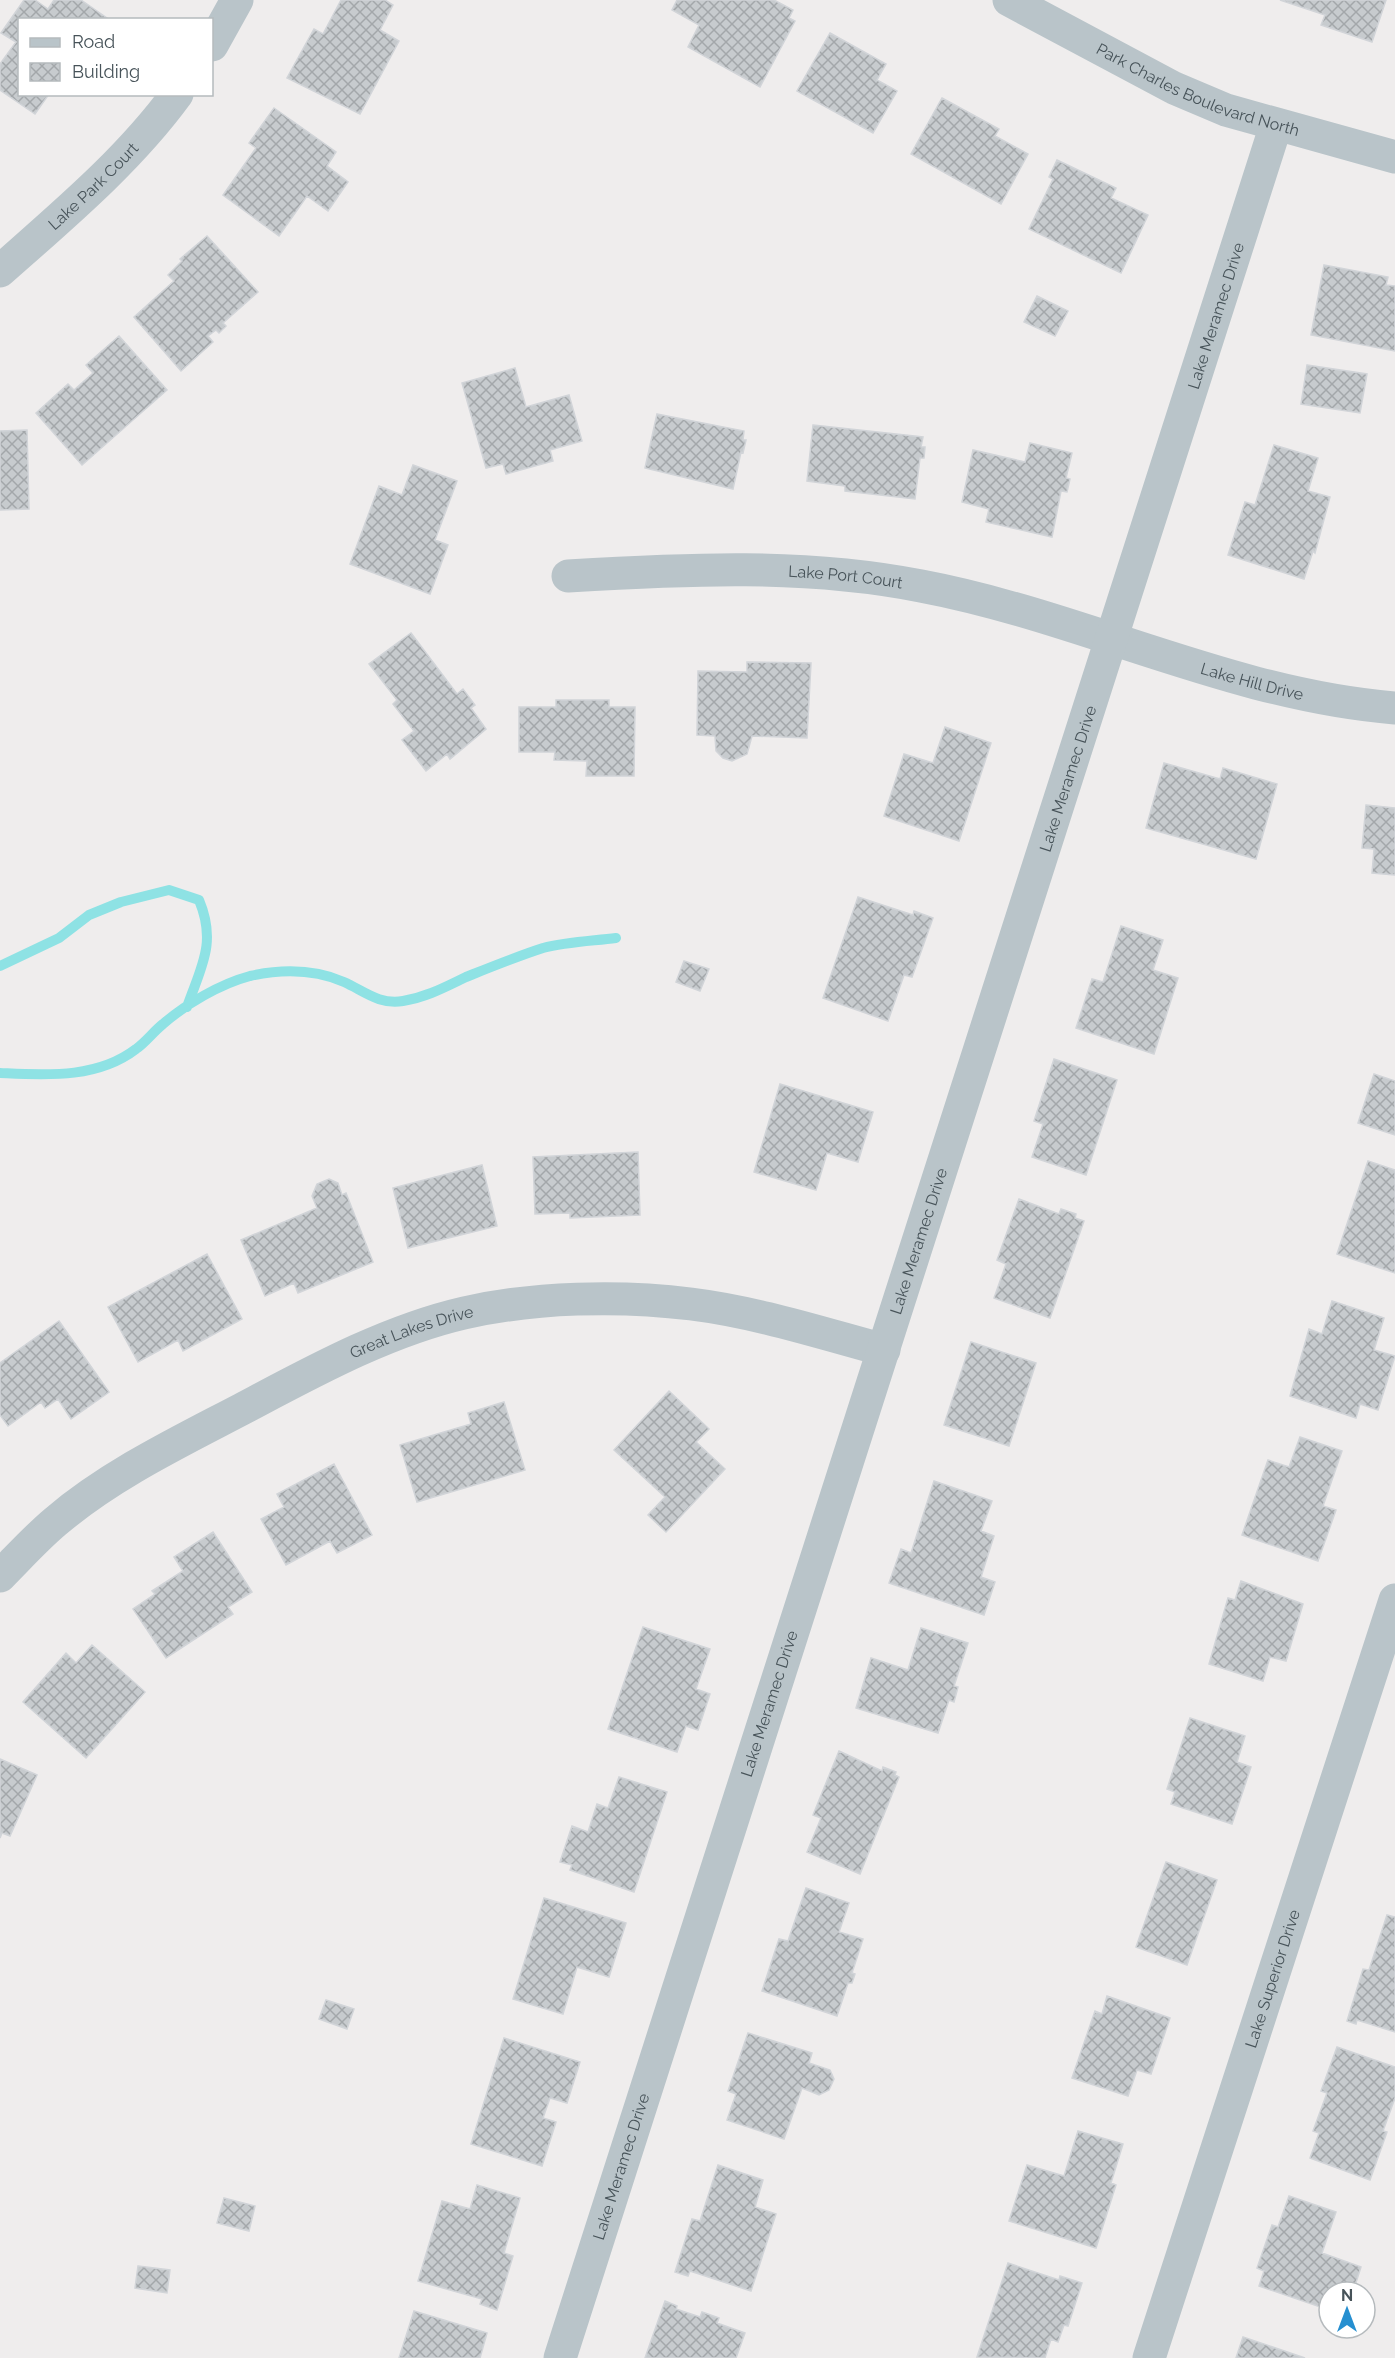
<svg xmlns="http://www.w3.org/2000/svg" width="1395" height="2358" font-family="Raleway,sans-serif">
	<defs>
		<pattern id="building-cross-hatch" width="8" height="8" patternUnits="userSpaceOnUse" patternTransform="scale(1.5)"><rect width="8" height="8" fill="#c7cbce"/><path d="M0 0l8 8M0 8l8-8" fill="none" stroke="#a3a7aa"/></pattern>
	</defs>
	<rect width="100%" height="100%" fill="#efeded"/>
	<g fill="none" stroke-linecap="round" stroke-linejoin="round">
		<path stroke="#8ee2e4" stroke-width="10" d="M0,966l59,-28 30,-23 32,-13 48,-12 30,10c18,43 2,67 -12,107
			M0,1073c46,2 97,6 136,-24 10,-7 17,-17 27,-25 23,-20 57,-40 87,-48 32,-7 64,-7 94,6 20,9 35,23 59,19 24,-4 42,-14 63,-24 25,-10 52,-21 77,-29 23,-6 49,-7 73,-10"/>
	</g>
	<path fill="url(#building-cross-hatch)" stroke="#d1d4d8" stroke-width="1.5" d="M24,0h11l13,9 6,-9h27l26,18 -87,2v74h29l-14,20 -35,-24v-26l16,-22 -15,-9z
		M341,0h44l8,5 -13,25 19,11 -39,73 -73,-36 27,-49 9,5z
		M677,0h97l19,10 -4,8 6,3 -35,66 -72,-40 11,-22 -27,-15z
		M1280,0h106l-14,42 -51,-17 4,-10z
		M830,33l56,31 -9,16 20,11 -24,42 -76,-42z
		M942,98l57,31 -4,7 33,18 -27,50 -90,-50z
		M274,108l62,44 -9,14 21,16 -20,29 -21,-15 -28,40 -56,-41 33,-47 -7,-5z
		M1057,160l59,28 -5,10 37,17 -27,58 -92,-44 24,-50 -4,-2z
		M207,236l51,56 -35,31 3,3 -7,7 -3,-3 -8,6 5,6 -32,29 -47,-54 40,-36 -6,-6 14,-14 -2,-2z
		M1324,265l64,12 -2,8 9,1v65l-84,-16z
		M1037,296l31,15 -13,25 -31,-14z
		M119,336l48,54 -85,75 -46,-52 32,-29 6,6 19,-17 -7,-8z
		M1307,365l60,9 -7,39 -59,-9z
		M515,368l11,39 43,-12 13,46 -32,9 3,11 -47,13 -3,-10 -17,4 -24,-85z
		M657,414l87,17 -1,9h3l-3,13 -2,-1 -8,37 -88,-21z
		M813,425l110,12 -2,10h4l-1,11h-4l-5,41 -70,-8v-5l-38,-5z
		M27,430l2,79 -29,1v-79z
		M1030,443l42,10 -6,25 4,1 -3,13 -6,-1 -9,46 -66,-15 3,-13 -27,-7 11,-52 52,12z
		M1274,445l44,13 -10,33 22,6 -15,56 -2,-2 -9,28 -76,-24 17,-53 10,3z
		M413,465l44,16 -22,59 13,5 -18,49 -80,-30 29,-78 23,9z
		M411,633l46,61 6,-5 12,16 -4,3 15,21 -36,30 -3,-5 -21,17 -24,-31 12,-9 -21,-27 4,-4 -28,-36z
		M747,662l64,1 -4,75 -55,-2 -5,18 -15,7 -9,-3 -7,-7 -1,-15 -18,-1 1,-64 49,1z
		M556,700h53v7h26l-1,69h-48l1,-15 -33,-1 1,-8h-36v-45h37z
		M945,727l46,16 -32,98 -75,-25 20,-62 29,9z
		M1164,763l56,16 3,-11 54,16 -21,75 -110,-31z
		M1366,805l29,3v67l-23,-2 2,-24 -12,-1z
		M858,897l55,18 1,-4 19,7 -21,59 -8,-2 -16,46 -65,-23z
		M1121,926l42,14 -10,30 25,8 -24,76 -78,-26 16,-49 11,3z
		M684,961l25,8 -9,22 -24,-9z
		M1054,1059l63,21 -31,95 -54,-18 11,-33 -9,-3z
		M1374,1074l21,7v54l-37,-12z
		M780,1084l93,28 -15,50 -31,-9 -11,37 -62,-18z
		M638,1152l2,63 -70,3v-5l-35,1 -2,-57z
		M1368,1161l27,9v103l-58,-19z
		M482,1165l15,61 -89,22 -15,-60z
		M329,1179l9,4 4,12 4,-2 27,69 -75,31 -4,-10 -29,13 -24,-56 76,-32 -5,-12 5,-12z
		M1019,1199l40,15 2,-5 15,5 -1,4 9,3 -34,97 -56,-20 12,-34 -9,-4z
		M207,1254l35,65 -59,32 -5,-11 -40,22 -30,-55z
		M1332,1301l52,17 -10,32 21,6 -17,54 -18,-6 -4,14 -66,-22 19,-67 13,5z
		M59,1321l50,71 -38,27 -13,-20 -13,9 -4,-6 -33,24 -8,-11v-52z
		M971,1342l65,21 -27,83 -65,-21z
		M669,1391l40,38 -13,13 29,27 -59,63 -18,-17 17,-18 -51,-47z
		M504,1402l21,68 -108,32 -17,-57 71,-21 -3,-11z
		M1300,1437l42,14 -19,55 13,4 -18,51 -76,-26 26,-75 21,7z
		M334,1464l38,71 -35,18 -7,-12 -44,24 -25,-46 23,-12 -7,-13z
		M934,1481l58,20 -11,30 13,5 -13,41 14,5 -11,33 -95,-32 12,-34 10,4z
		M213,1532l39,60 -24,15 5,7 -67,44 -33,-49 22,-15 -3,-3 31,-20 -9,-14z
		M1241,1581l62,23 -17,57 -16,-4 -7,24 -54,-17 19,-66 7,2z
		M643,1627l67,22 -14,40 14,5 -12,36 -12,-4 -9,26 -69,-23z
		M921,1628l47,15 -14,43 4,1 -4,15 -5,-2 -11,33 -82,-25 15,-50 37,12z
		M92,1645l53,47 -59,66 -63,-56 43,-49 10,10z
		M1190,1718l55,18 -8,26 14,5 -19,57 -61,-20 4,-12 -8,-3z
		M839,1751l43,20 1,-4 13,5 -1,3 4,2 -39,97 -53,-22 14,-34 -8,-3z
		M0,1759l37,16 -27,61 -8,-3 -2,5z
		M619,1777l48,15 -33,100 -64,-22 2,-5 -12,-3 12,-36 16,6 9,-28 11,4z
		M1166,1862l51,18 -30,85 -51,-18z
		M806,1888l43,15 -10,29 24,7 -11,34 3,1 -3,9h-4l-11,33 -75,-25 17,-52 9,2z
		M544,1898l82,25 -17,54 -32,-10 -14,47 -50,-15z
		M1387,1915l8,2v115l-38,-12 -1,4 -9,-3 16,-52 6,1z
		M1107,1996l63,22 -19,56 -14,-4 -9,26 -56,-18 23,-67 7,3z
		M326,2000l28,9 -7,20 -28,-10z
		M748,2033l64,20 -3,10 21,7 4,9 -5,11 -10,5 -17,-7 -18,51 -57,-19 9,-26 -8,-3z
		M504,2038l76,24 -13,41 -17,-5 -7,20 13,4 -14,44 -71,-22z
		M1337,2047l58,20v31l-12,33 4,1 -17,48 -60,-22 9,-25 -6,-2 14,-38 -6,-2z
		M1078,2131l45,13 -12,39 5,2 -20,63 -87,-27 18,-56 37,11z
		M718,2165l45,15 -8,27 21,7 -25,77 -61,-20 -2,5 -13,-4 17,-53 8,2z
		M477,2185l43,13 -16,55 9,3 -16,54 -17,-6 2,-5 -64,-18 24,-80 28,8z
		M1289,2196l47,16 -14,41 39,14 -8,25h-24v18l-70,-24 5,-15 -7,-3 15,-43 6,2z
		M224,2198l31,8 -6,25 -32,-8z
		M1008,2263l51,17 1,-4 22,7 -14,43 -4,-1 -6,17 -7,-3 -6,19 -68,-1z
		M138,2266l32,4 -3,23 -32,-5z
		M665,2301l12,5 -1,3 24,8 2,-5 17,6 -2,5 28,10 -9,25h-91z
		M414,2311l73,22 -7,25h-81z
		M1243,2337l62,21h-69z"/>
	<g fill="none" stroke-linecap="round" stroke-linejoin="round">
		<g stroke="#b9c4c9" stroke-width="33">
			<path id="s1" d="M1009,0l165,88 52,22 169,47"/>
			<path d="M212,45l25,-45"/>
			<path id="s2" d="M0,271c62,-55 128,-110 177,-177"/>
			<path id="s3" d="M568,576c118,-7 236,-13 353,10 160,30 310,109 474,122"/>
			<path id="s4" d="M0,1576c18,-18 36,-38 55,-54 55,-47 124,-80 187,-113 70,-37 144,-78 222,-96 70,-16 156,-18 227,-9 65,8 130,29 193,46"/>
			<path id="s5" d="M560,2358c235,-745 481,-1487 716,-2233"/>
			<path id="s6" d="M1149,2358l246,-758"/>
		</g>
	</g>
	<g text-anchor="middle" stroke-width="6" stroke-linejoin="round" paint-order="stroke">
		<g font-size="16" fill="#475359" stroke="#fff">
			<text dy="6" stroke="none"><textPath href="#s1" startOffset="210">Park Charles Boulevard North</textPath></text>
			<text dy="6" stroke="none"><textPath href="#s2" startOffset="126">Lake Park Court</textPath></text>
			<text dy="6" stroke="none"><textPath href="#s5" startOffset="2145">Lake Meramec Drive</textPath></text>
			<text dy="6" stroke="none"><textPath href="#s3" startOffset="278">Lake Port Court</textPath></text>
			<text dy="6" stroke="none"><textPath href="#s3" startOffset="699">Lake Hill Drive</textPath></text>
			<text dy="6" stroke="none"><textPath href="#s5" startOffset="1659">Lake Meramec Drive</textPath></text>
			<text dy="6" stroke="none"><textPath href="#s5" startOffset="1173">Lake Meramec Drive</textPath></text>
			<text dy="6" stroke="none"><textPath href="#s4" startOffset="483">Great Lakes Drive</textPath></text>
			<text dy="6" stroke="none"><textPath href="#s5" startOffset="687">Lake Meramec Drive</textPath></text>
			<text dy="6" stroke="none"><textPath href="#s6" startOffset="399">Lake Superior Drive</textPath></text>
			<text dy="6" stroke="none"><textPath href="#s5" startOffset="201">Lake Meramec Drive</textPath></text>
		</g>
	</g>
	<rect x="18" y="18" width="195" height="78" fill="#ffffff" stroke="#b5babd" stroke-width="1.5"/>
	<rect x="30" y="38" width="30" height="9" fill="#b9c4c9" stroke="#b5babd" stroke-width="1.5"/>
	<text x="72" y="48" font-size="18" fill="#475359">Road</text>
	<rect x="30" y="63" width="30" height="18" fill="url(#building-cross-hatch)" stroke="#b5babd" stroke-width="1.5"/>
	<text x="72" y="78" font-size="18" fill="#475359">Building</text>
	<g transform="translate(1347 2310)"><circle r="28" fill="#ffffff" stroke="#b5babd" stroke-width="1.5"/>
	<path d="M0-4.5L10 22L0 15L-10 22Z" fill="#268fd0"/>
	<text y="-9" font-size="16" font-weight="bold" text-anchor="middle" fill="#475359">N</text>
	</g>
</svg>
